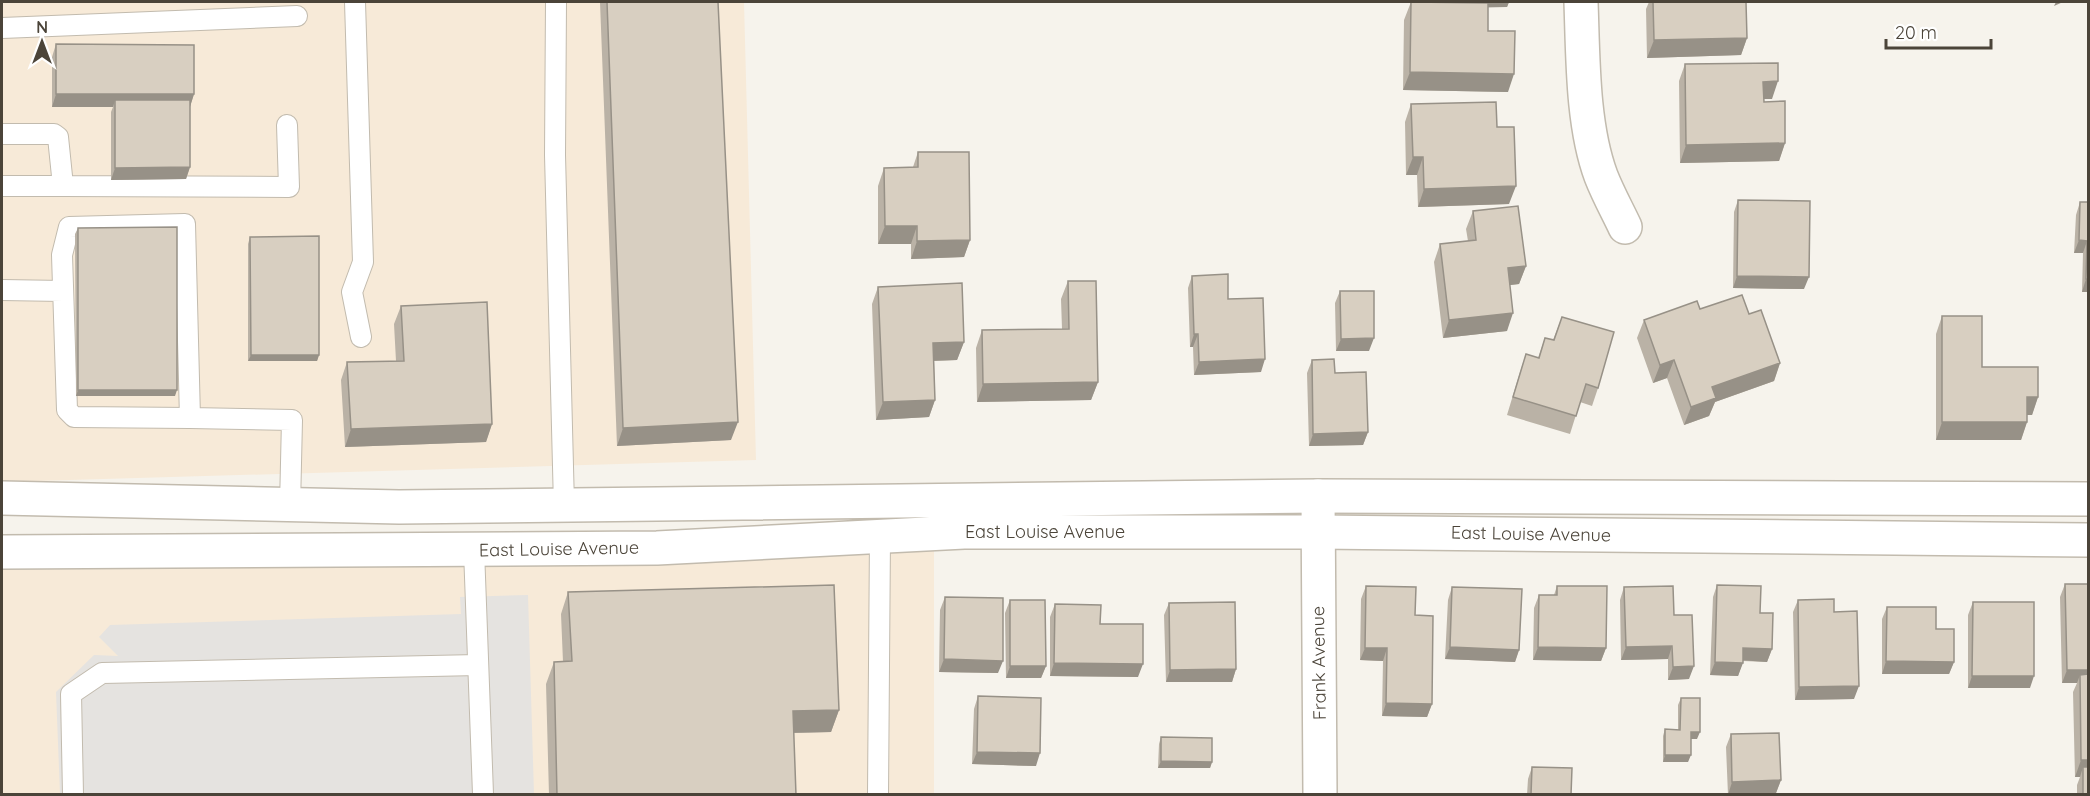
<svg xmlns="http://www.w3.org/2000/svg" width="2090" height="796" font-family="Quicksand,sans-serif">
	<rect width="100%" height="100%" fill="#f6f3ec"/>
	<path fill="#f7ead8" d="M2,2h742l12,458 -754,22z
		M934,549v245h-932v-227z"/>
	<path fill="#e5e3e0" d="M528,595l6,199h-474l-4,-102 38,-37 24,1 -19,-19 11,-12 351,-11 -1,-17z"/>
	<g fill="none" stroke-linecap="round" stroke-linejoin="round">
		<g stroke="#c2bbae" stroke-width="22">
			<path id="service" d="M355,2l8,260 -11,30 9,45
				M556,2l-1,153 9,350
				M2,28l295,-12
				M2,134h52l4,3 5,49h-61
				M63,186l226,1 -2,-62
				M2,290l61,1
				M190,418l-116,-1 -7,-7 -5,-155 7,-28 116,-3 5,194 102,2 -2,86
				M474,550l9,244
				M73,794l-2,-100 31,-21 376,-8
				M878,794l2,-257"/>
		</g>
		<g stroke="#c2bbae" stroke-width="36">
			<path id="minor" d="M1581,2c2,54 1,123 20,174 7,18 16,34 24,51
				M1318,496l2,298"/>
		</g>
		<g stroke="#c2bbae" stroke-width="36">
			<path id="tertiary" d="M2,498l397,9 919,-11 770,3
				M2,552l655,-4 307,-16h354l770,8"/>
		</g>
		<use href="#service" stroke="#fff" stroke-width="20"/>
		<use href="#minor" stroke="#fff" stroke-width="33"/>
		<use href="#tertiary" stroke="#fff" stroke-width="33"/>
	</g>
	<path fill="#bab2a6" d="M600,2h118l13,438 -114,6z
		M1411,2h98l-2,5h-19v24l20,61 -105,-2 1,-70z
		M1649,2h4l94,36 -6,17 -94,3 -1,-49z
		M56,44l138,50 -4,12v61l-4,12 -75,1v-68l2,-5h-61v-50z
		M1685,64l87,35h-8v3l21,41 -6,18 -99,2 -1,-82z
		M1411,104l86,23 12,77 -91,3 -1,-32h-11l-1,-53z
		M918,152l52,88 -6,17 -53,2v-15h-33v-58l6,-18 29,-1z
		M1738,200l66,89 -71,-1 1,-76z
		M2080,202h8v90h-6l1,-39h-9l2,-38z
		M1473,211l53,55 -7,18 -9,1 -3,46 -64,7 -9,-76 6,-18 28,-3 -2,-12z
		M78,228l97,168h-99l-1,-162z
		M250,237l69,118 -2,6h-69v-117z
		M1192,276l36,23 33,73 -67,3 -1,-28h-3l-2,-59z
		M1068,281l30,101 -7,18 -114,2 -1,-54 6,-18 80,-1 -1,-30z
		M878,287l86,55 -7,18 -23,1 1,39 -6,17 -53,3 -4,-116z
		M1340,291l29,60h-33l-1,-48z
		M401,306l91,118 -6,18 -141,5 -4,-67 6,-18 49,-1 -2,-37z
		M1700,309l49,5 31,49 -6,18 -59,21 -6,14 -25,9 -17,-47 -14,5 -16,-45 7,-18z
		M1942,316l40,51 56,30 -6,18h-5v7l-6,18h-85v-106z
		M1562,317l36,71 -6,18 -12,-4 -10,32 -63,-19 13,-43 6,-18 12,4 7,-20 8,2z
		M1312,360l23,13 33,59 -5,13 -54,1 -2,-73z
		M2065,584h23v211h-11v-10l3,-8h-5l-2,-85 4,-9h-15l-2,-86z
		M1717,585l43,28 12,36 -5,13 -24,-1 -5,15 -28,-1 3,-78z
		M1366,586l49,29 17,89 -5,13 -45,-1 1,-55 -23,-1 1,-61z
		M1557,586l49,62 -5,13 -68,-1 1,-52 5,-13h15z
		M1452,587l67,63 -4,12 -70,-3 3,-59z
		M1624,587l50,28 15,64 -21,1v-21l-47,1 -1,-60z
		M568,592l271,118 -8,22 -38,1 3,62h-247l-3,-111 8,-22h9l-2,-48z
		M945,597l53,76 -59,-1 1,-62z
		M1010,600l36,66 -5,12h-35l-1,-65z
		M1798,600l36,12 20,87 -59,1 -2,-88z
		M1973,602l57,86h-62v-73z
		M1169,603l67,66 -4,13h-66l-2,-67z
		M1055,604l45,20 38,53 -88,-1v-59z
		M1887,607l49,22 18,33 -5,12h-67v-55z
		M978,696l58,70 -64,-2 2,-55z
		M1681,698l16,41h-6l-3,23h-25v-26l2,-7 13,1v-25z
		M1731,734l50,46 -5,13 -48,2 -2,-48z
		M1161,737l51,25 -2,6h-52l1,-24z
		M1532,767l39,28h-44l1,-16z"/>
	<path fill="#979187" d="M1415,2h94l-2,5 -94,2z
		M2056,2h7l-9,4z
		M1747,38l-6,17 -94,3 7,-18z
		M1410,72l104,2 -6,18 -105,-2z
		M1778,81l-6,18h-15l6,-17z
		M56,94h138l-4,13 -75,-7 -2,7h-61z
		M1785,143l-6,18 -99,2 6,-18z
		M1413,157h10l-6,18h-11z
		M190,167l-4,12 -75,1 4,-12z
		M1516,186l-7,18 -91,3 6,-18z
		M885,226h32l-6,18h-33z
		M970,240l-6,17 -53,2 6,-18z
		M2079,240l8,1 -4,12h-9z
		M1526,266l-7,18 -17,2 6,-18z
		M1737,276l72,1 -5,12 -71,-1z
		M2086,279h2v13h-6z
		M1513,313l-6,18 -64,7 6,-18z
		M1194,334h4l-5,13h-3z
		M1374,338l-5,13h-33l5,-12z
		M964,342l-7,18 -30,1 6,-18z
		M251,355h68l-2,6h-69z
		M1265,359l-4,13 -67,3 5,-13z
		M1674,360l-7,18 -14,5 7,-18z
		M1780,363l-6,18 -59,21 -6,14 -25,9 7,-18 21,-20z
		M1098,382l-7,18 -114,2 6,-18z
		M78,390h99l-2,6h-99z
		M2027,397h11l-6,18h-11z
		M935,400l-6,17 -53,3 7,-18z
		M738,422l-7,18 -114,6 6,-18z
		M1942,422h85l-6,18h-85z
		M492,424l-6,18 -141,5 6,-18z
		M1368,432l-5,13 -54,1 4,-12z
		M1672,646l-4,13 -47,1 5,-13z
		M1450,647l69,3 -4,12 -70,-3z
		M1538,647l68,1 -5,13 -68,-1z
		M1365,648h22l-4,13 -23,-1z
		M1743,648l29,1 -5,13 -28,-2z
		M944,659l59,2 -5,12 -59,-1z
		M1886,661l68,1 -5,12h-67z
		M1715,662l28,1 -5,13 -28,-1z
		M1054,663l89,1 -5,13 -88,-1z
		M1010,666h36l-5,12h-35z
		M1694,666l-5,13 -21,1 5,-13z
		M1236,669l-4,13h-66l4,-12z
		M2067,670h21v12l-8,-7 -3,8h-15z
		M1972,676h62l-4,12h-62z
		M1859,686l-5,13 -59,1 4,-13z
		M1386,703l46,1 -5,13 -45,-1z
		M839,710l-8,22 -46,1 8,-22z
		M1691,732h9l-3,7h-8z
		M977,752l63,1 -4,13 -64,-2z
		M1665,755h26l-3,7h-25z
		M2081,760h7v17l-5,-10 -3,10h-5z
		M1161,761l51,1 -2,6h-52z
		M1781,780l-5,13 -48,2 4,-13z"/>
	<path fill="#d8cfc1" stroke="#979187" stroke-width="1.5" d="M607,2h111l20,420 -115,6z
		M1411,2l77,1v28h27l-1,43 -104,-2z
		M1653,2h93l1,36 -93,2z
		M56,44l138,1v49h-138z
		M1778,63v18l-15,1 1,20 21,-1v42l-99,2 -1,-81z
		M115,100h75v67l-75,1z
		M1496,102l1,25h17l2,59 -92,3 -1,-32h-10l-2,-53z
		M918,152h51l1,88 -53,1v-15h-32l-1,-58 34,-1z
		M1738,200l72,1 -1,76 -72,-1z
		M2080,202h8v77h-2l1,-38 -8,-1z
		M1518,206l8,60 -18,2 5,45 -64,7 -9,-76 36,-4 -3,-29z
		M177,227v163h-99v-162z
		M319,236v119h-68l-1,-118z
		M1228,274v25l35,-1 2,61 -66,3 -1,-28h-4l-2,-58z
		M1068,281h28l2,101 -115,2 -1,-54 87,-1z
		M962,283l2,59 -31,1 2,57 -52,2 -5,-115z
		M1340,291h34v47l-33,1z
		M1742,295l7,19 12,-4 19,53 -68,24 4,11 -25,9 -17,-47 -14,5 -16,-45 53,-19 3,8z
		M487,302l5,122 -141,5 -4,-67 57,-1 -3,-55z
		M1942,316h40v51h56v30h-11v25h-85z
		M1562,317l52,15 -16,56 -12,-4 -10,32 -63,-19 13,-43 13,4 6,-20 9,2z
		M1334,359l1,14 31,-1 2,60 -55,2 -1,-74z
		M2065,584h23v86h-21z
		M834,585l5,125 -46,1 3,84h-239l-3,-133 18,-1 -4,-69z
		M1717,585l44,1 -1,27h13l-1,36 -29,-1v15l-28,-1z
		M1366,586l50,1 -1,28 18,1 -1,88 -46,-1 1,-55h-22z
		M1557,586h50l-1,62 -68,-1 1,-52h18z
		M1673,586l1,29h18l2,51 -21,1 -1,-21 -46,1 -2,-60z
		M1452,587l70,2 -3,61 -69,-3z
		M945,597l58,1v63l-59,-2z
		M1834,599v13l23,-1 2,75 -60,1 -1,-87z
		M1010,600h35l1,66h-36z
		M1235,602l1,67 -66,1 -1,-67z
		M1973,602h61v74h-62z
		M1055,604l46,1 -1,19h43v40l-89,-1z
		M1887,607h49v22h18v33l-68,-1z
		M2088,674v86h-7l-1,-85z
		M978,696l63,2 -1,55 -63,-1z
		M1681,698h19v34h-9v23h-26v-26l15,1z
		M1779,733l2,47 -49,2 -1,-48z
		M1161,737l51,1v24l-51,-1z
		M1532,767l40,1 -1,27h-40z
		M2083,767h5v28h-5z"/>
	<g text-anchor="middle" stroke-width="5" stroke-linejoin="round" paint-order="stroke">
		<g font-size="18" fill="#4b4439" stroke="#fff">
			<text x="1045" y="538">East Louise Avenue</text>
			<text transform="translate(1531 534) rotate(1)" y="6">East Louise Avenue</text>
			<text transform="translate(559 549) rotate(-1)" y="6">East Louise Avenue</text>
			<text transform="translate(1319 663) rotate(-91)" y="6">Frank Avenue</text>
		</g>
	</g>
	<rect width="2090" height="796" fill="none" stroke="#4b4439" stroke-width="6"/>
	<g transform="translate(42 42)" stroke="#ffffff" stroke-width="4.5" paint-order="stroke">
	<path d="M0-4.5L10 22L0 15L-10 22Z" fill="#4b4439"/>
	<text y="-9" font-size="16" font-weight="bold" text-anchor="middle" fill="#4b4439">N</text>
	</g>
	<path d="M1886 39v9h105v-9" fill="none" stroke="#4b4439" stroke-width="3"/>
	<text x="1895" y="39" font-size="18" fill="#4b4439" stroke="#ffffff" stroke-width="4.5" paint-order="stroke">20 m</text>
</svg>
